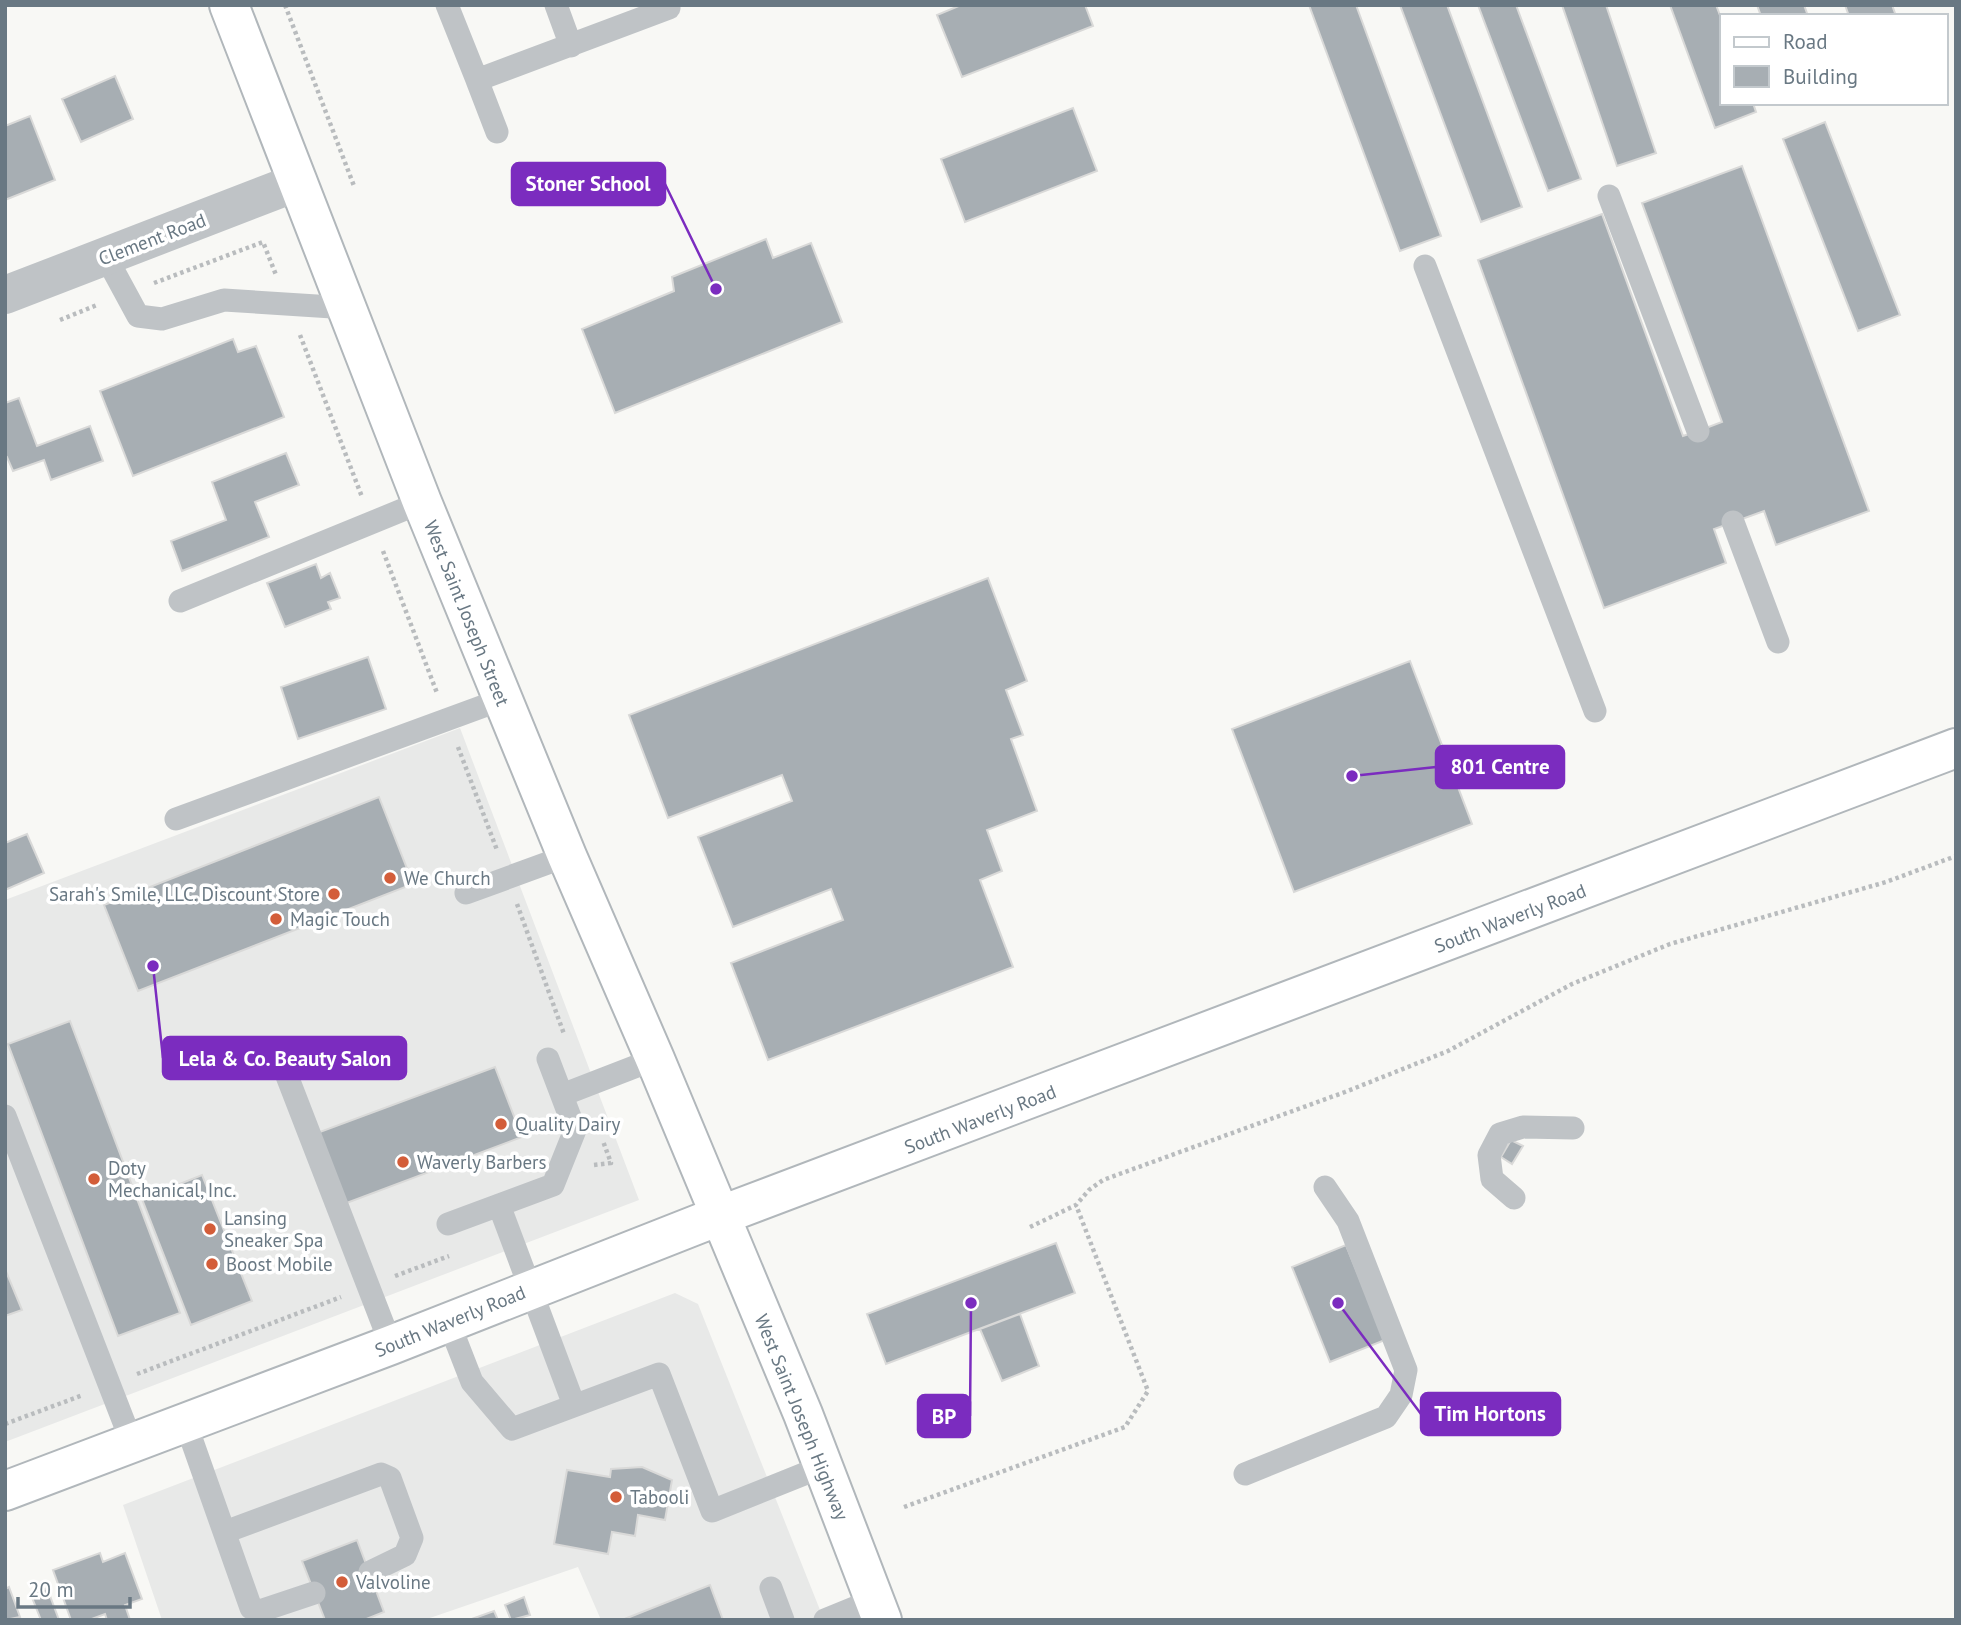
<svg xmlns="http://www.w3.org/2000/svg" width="1961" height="1625" font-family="'PT Sans',sans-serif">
	<rect width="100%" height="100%" fill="#f8f8f5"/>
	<path fill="#e8e9e8" d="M460,728l179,472 -634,242v-542z
		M675,1293l23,11 126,316h-223l-23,-53 -154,53h-262l-39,-115z"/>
	<path fill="#a7aeb3" stroke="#d9d9d8" stroke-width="2" d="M961,5h124l8,21 -131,51 -25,-62z
		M1309,5h47l85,231 -41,15z
		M1400,5h47l75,202 -41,15z
		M1478,5h38l65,174 -33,12z
		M1562,5h44l50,148 -39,13z
		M1670,5h46l5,13v85h32l3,9 -41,16z
		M1757,5h47l4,11h-47z
		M1845,5h47l4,11h-47z
		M115,76l18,43 -52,23 -19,-43z
		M1073,108l24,63 -132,51 -24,-63z
		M30,116l25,64 -50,20v-74z
		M1825,122l75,193 -42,16 -75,-192z
		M1742,166l127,345 -93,34 -12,-34 -50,18 12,34 -122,45 -126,-348 124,-46 81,222 15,-5 24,-9 -80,-219z
		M766,239l7,19 38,-15 31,79 -227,91 -33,-84 92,-38 -2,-14z
		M233,339l5,13 18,-6 28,71 -151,59 -33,-85z
		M19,398l18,48 53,-20 13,35 -52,19 -7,-20 -31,11 -6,-14 -2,1v-55z
		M286,453l13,32 -44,17 14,35 -87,34 -11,-30 55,-21 -14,-38z
		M316,564l5,14 9,-5 10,25 -12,4 3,7 -46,18 -18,-44z
		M988,578l39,103 -21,9 17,45 -12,4 26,72 -50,19 15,41 -22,9 33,87 -245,93 -37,-97 112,-43 -12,-31 -98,38 -35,-90 94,-36 -10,-26 -114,43 -39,-103z
		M368,657l18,52 -88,30 -17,-52z
		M1410,661l62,163 -178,68 -62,-163z
		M379,797l34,87 -275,107 -34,-86z
		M27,834l17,39 -39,17v-47z
		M70,1021l110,292 -62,23 -110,-292z
		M495,1067l27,70 -178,67 -27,-71z
		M1511,1140l12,6 -11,18 -11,-7z
		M202,1175l50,126 -61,24 -49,-126z
		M1056,1243l19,50 -189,71 -19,-50z
		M1346,1245l39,95 -55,22 -38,-95z
		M5,1269l17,41 -17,6z
		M1020,1314l19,52 -37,15 -22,-52z
		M642,1467l30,13 -7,40 -27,-5 -3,21 -23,-4 -4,22 -54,-10 13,-74 43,7 1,-8z
		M357,1540l27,72 -20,8h-39l-23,-59z
		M100,1553l3,9 22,-9 17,46 -17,6 5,15h-23l-2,-6 -16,6h-18l-18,-50z
		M710,1585l13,35h-101z
		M9,1587l11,30 -15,3v-31z
		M47,1588l12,32h-18l-10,-25z
		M524,1597l6,18 -19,5 -6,-15z
		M494,1611l4,9h-29z"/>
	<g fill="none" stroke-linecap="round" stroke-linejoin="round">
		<g stroke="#b1b7bb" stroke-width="42">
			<path id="secondary" d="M229,5l193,497 145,354 88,203 148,355 79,206
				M5,1491l386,-146 328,-129 1237,-468"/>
		</g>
		<path stroke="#b9bcbe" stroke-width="4.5" stroke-dasharray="3.5 3.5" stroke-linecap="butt" d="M285,5l69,181
			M154,283l109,-41 13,33
			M60,320l37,-15
			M300,335l62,162
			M383,551l54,142
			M458,747l39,103
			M517,904l47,130
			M594,1165l17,-2 -8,-22
			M1030,1227l46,-22 13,-15 14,-10 242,-88 103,-41 124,-67 98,-40 216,-62 70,-26
			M395,1276l54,-20
			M137,1374l204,-77
			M5,1424l78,-29
			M904,1507l221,-80 23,-36 -72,-186"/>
		<path stroke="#bfc3c6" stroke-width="23" d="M447,5l30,75 192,-72 -1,-3
			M556,5l15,41
			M477,80l20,52
			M1609,196l89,235
			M106,257l32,59 24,3 62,-19 124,8
			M1425,266l170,445
			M1733,522l45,120
			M180,601l242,-99
			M176,819l327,-120
			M466,893l101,-37
			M287,1076l104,269
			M562,1095l93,-36
			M5,1116l127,327
			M1514,1198l-22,-19 -3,-24 11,-21 23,-7 50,1
			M499,1205l75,200
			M448,1224l105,-39 22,-55 -27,-71
			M449,1323l23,59 40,47 147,-55 53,137 112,-45
			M186,1424l65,184 9,3 54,-18
			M1245,1474l141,-57 15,-22 5,-25 -58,-149 -23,-34
			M225,1532l156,-58 9,4 22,60 -7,17 -35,17
			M771,1588l12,32
			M825,1620l49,-20"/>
		<path stroke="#bfc3c6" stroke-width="38" d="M5,295l293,-113"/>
		<use href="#secondary" stroke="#fff" stroke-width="38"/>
	</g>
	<g fill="#d35d39" stroke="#fff" stroke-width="2.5">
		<circle cx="390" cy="878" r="7"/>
		<circle cx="334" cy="894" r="7"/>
		<circle cx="276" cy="919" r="7"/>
		<circle cx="501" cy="1124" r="7"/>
		<circle cx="403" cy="1162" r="7"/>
		<circle cx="94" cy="1179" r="7"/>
		<circle cx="210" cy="1229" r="7"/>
		<circle cx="212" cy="1264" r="7"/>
		<circle cx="616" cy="1497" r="7"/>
		<circle cx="342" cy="1582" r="7"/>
	</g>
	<g text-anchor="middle" stroke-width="7" stroke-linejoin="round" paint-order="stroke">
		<g font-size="19" fill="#697883" stroke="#fff">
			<text transform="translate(152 239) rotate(-21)" y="7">Clement Road</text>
			<text transform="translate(467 613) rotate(68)" y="7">West Saint Joseph Street</text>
			<text transform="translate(1510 918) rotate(-21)" y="7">South Waverly Road</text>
			<text transform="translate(980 1119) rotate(-21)" y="7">South Waverly Road</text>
			<text transform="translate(450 1321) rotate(-22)" y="7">South Waverly Road</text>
			<text transform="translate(802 1417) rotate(68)" y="7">West Saint Joseph Highway</text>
		</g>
		<g font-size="19" fill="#697883" stroke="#fff" text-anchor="start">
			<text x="404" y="885">We Church</text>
			<text x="320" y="901" text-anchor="end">Sarah's Smile, LLC. Discount Store</text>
			<text x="290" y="926">Magic Touch</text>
			<text x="515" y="1131">Quality Dairy</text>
			<text x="417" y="1169">Waverly Barbers</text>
			<text x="108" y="1175">Doty<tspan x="108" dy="22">Mechanical, Inc.</tspan></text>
			<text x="224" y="1225">Lansing<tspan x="224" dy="22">Sneaker Spa</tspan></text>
			<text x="226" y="1271">Boost Mobile</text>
			<text x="630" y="1504">Tabooli</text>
			<text x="356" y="1589">Valvoline</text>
		</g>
	</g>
	<path fill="none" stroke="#7b2cbf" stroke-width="2.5" d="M716 289L665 184M1352 776L1436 767M153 966L163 1058M1338 1303L1421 1414M971 1303L970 1416"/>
	<g fill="#7b2cbf" stroke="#fff" stroke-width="2.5">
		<circle cx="716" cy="289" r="7"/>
		<circle cx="1352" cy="776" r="7"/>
		<circle cx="153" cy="966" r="7"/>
		<circle cx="1338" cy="1303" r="7"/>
		<circle cx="971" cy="1303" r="7"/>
	</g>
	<g fill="#7b2cbf" stroke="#7b2cbf" stroke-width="2.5">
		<rect x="512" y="163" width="153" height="42" rx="7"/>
		<rect x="1436" y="746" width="128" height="42" rx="7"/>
		<rect x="163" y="1037" width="243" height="42" rx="7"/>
		<rect x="1421" y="1393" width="139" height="42" rx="7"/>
		<rect x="918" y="1395" width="52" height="42" rx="7"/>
	</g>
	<g font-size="21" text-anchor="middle" font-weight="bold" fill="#fff">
		<text x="588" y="191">Stoner School</text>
		<text x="1500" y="774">801 Centre</text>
		<text x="285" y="1066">Lela &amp; Co. Beauty Salon</text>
		<text x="1490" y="1421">Tim Hortons</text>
		<text x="944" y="1424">BP</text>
	</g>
	<rect width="1961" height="1625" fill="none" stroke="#697883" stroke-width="14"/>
	<rect x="1720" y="14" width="228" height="91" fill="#ffffff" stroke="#c3c9cd" stroke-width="2"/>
	<rect x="1734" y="37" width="35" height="10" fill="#ffffff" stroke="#c3c9cd" stroke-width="2"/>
	<text x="1783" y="49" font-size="21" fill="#697883">Road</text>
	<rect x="1734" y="66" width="35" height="21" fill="#a7aeb3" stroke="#c3c9cd" stroke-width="2"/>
	<text x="1783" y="84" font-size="21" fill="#697883">Building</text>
	<path d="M18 1597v10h112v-10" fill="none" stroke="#697883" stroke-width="3.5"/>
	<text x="28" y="1597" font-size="21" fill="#697883" stroke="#ffffff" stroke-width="5" paint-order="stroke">20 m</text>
</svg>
